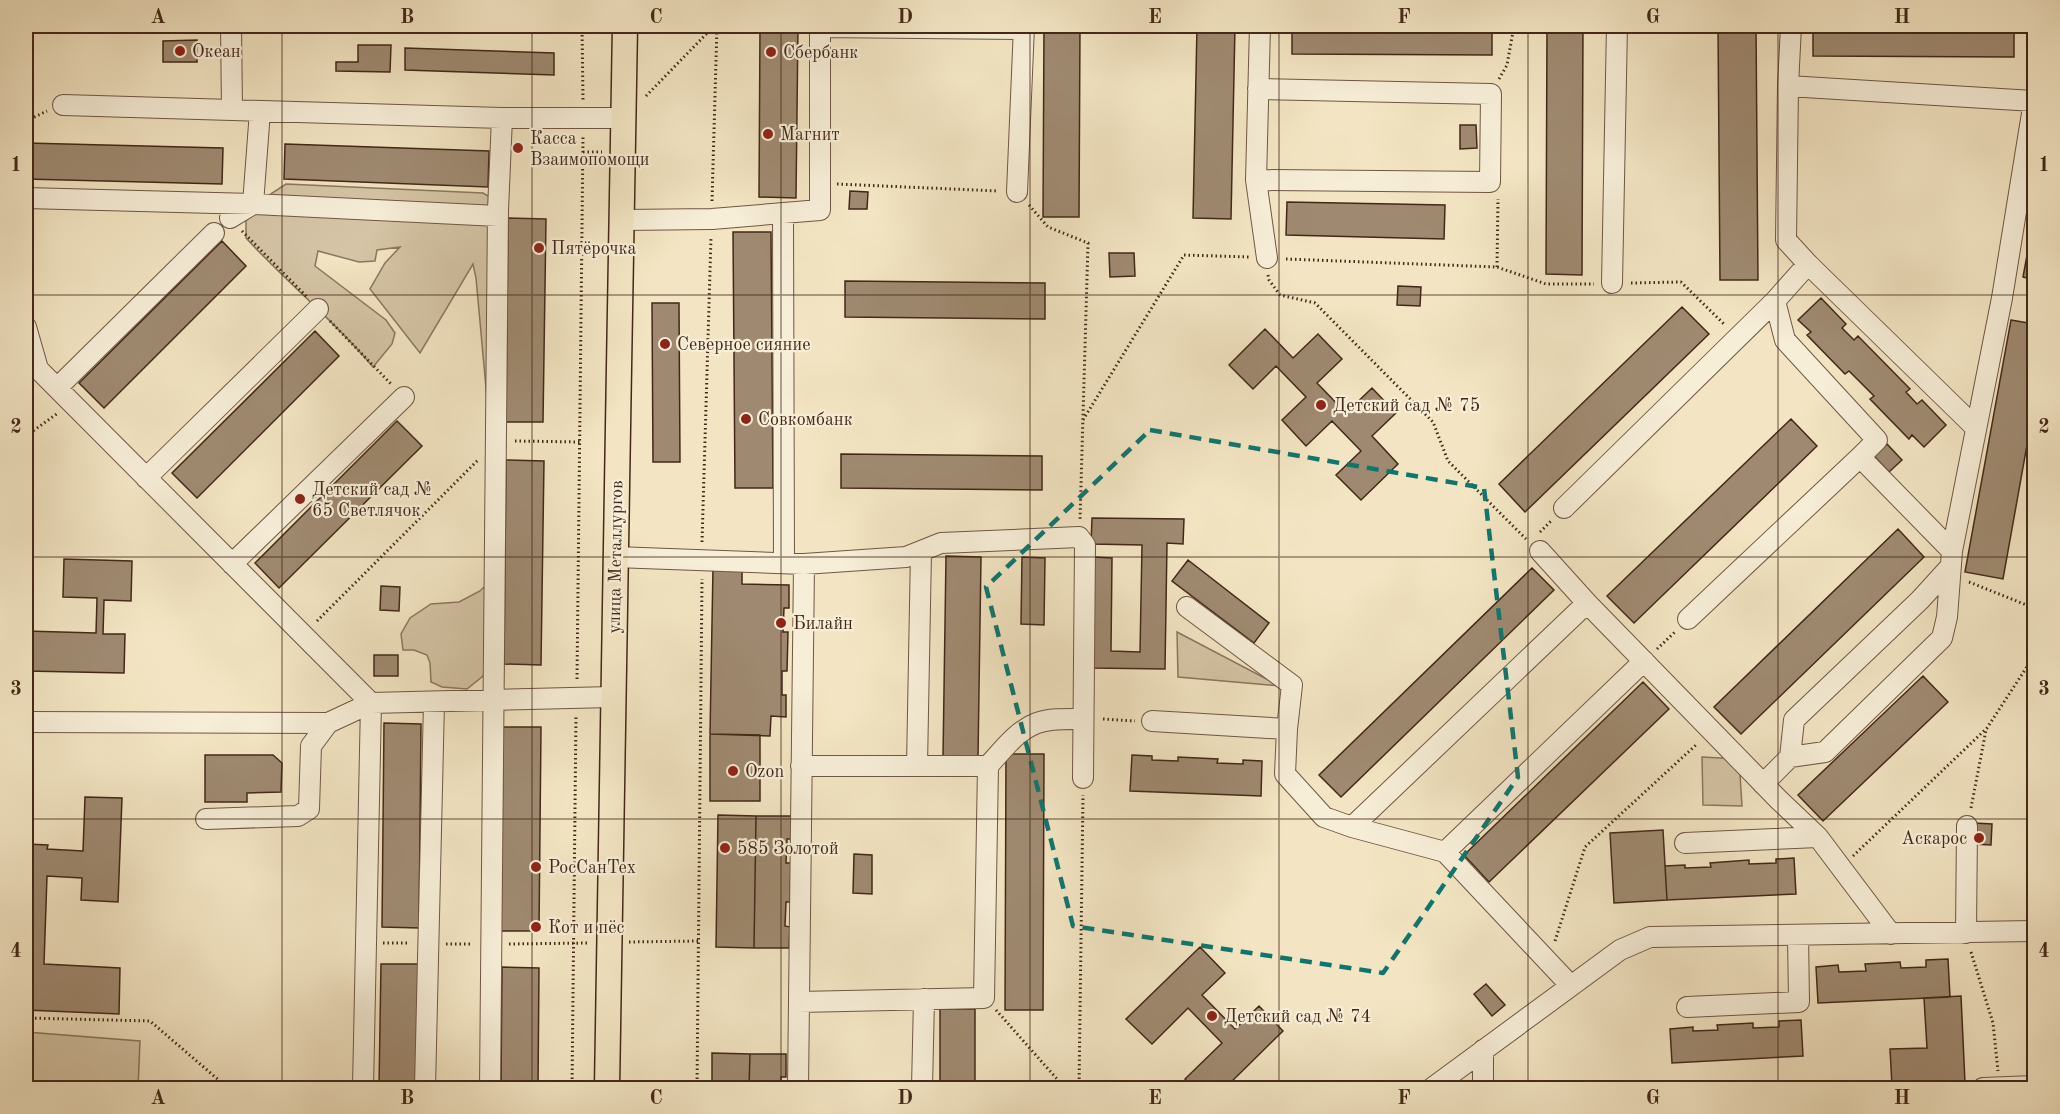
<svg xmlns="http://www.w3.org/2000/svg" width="2060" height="1114" font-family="'Old Standard TT',serif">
	<rect width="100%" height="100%" fill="#f3e5c3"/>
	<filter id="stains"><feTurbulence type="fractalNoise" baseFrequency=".00333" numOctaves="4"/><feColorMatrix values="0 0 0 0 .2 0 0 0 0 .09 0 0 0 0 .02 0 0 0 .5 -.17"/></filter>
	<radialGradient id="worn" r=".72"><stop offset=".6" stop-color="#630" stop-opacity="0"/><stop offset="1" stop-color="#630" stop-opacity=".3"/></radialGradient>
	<path fill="#d5c5a6" stroke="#8c765f" stroke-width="1.5" d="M286,184l197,9 17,10 -12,460 -5,13 -16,13 -25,-2 -11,-5 -1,-19 -3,-8 -13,-5h-11l-2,-16 9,-16 21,-14 28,-2 21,-11 6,-6 1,-186 -11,-121 -3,-14 -53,89 -50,-64 15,-26 15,-16 -23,3 -2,11 -16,1 -41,-11 -3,15 71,54 9,13 -3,11 -19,23c-38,-46 -86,-84 -127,-129v-17l20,-24z
		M1177,632l103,54 -102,-9z
		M1702,757l37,2 3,47 -39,-1z
		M26,1032l114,9 -2,47h-112z"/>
	<path fill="#9f8a71" stroke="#432818" stroke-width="1.5" d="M760,26h38l-2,172 -37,-1z
		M1044,26h36l-1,191h-36z
		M1197,26h38l-4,193 -38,-1z
		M1292,26h200v29l-200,-1z
		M1547,26h36l-1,249 -36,-1z
		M1718,26h38l2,254h-38z
		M1813,26h201v31l-201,-1z
		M197,40v22h-34v-21z
		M358,45h33l-1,27 -54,-1v-9h22z
		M405,48l149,5v22l-149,-5z
		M1460,125h16l1,23 -17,1z
		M26,143l197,5 -1,36 -196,-5z
		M285,144l204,7 -1,36 -204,-8z
		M850,191l18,1 -1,17h-18z
		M1287,202l158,3 -1,34 -158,-4z
		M2034,217v63l-11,-3z
		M508,218l38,1 -3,203h-37z
		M733,232h38l2,256h-38z
		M222,241l24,25 -142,142 -25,-25z
		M1109,253h25l1,23 -25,1z
		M845,281l200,2v36l-200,-2z
		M1398,286l23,1 -1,19 -23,-1z
		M1821,298l25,26 -4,4 12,12 4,-4 52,53 -4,3 11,12 5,-4 24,25 -22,22 -12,-12 -3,4 -39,-40 4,-3 -25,-25 -4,3 -38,-39 4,-3 -13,-12z
		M652,303h27l1,159h-27z
		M1682,307l27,27 -184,178 -26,-28z
		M2011,320l23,4v82l-31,173 -38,-7z
		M1265,329l28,29 25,-24 24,25 -25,24 29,30 26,-25 24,25 -24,23 26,28 -37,36 -25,-25 25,-24 -29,-30 -26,25 -24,-26 24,-23 -30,-31 -23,23 -24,-24z
		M315,331l24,25 -142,142 -25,-25z
		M1791,419l26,27 -183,177 -27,-27z
		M397,421l25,25 -143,142 -24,-25z
		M1887,444l15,16 -13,12 -15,-16z
		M841,454l201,2v34l-201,-2z
		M506,460l38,1 -3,204 -37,-1z
		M1092,518l92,1 -1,25 -16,-1 -2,126 -73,-1 2,-111 18,1 -1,93 29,1 2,-107 -51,-1z
		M1898,529l26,28 -183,177 -27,-27z
		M946,556l35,1 -3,201h-35z
		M1022,557l23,1 -1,67 -23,-1z
		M64,559l68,2 -1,40 -27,-1 -1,34h22l-1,39 -98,-2v-40l70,2 1,-35 -34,-1z
		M1188,560l81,63 -15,20 -82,-62z
		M713,567h29v17l47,1v23h-5l-1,24h5l-1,39h-5v24h4v22l-15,-1 -1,20 -60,-2z
		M1532,568l22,22 -213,207 -22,-22z
		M381,586l19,1 -1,24 -19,-1z
		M374,655h24v21h-24z
		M1923,676l25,26 -125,119 -25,-26z
		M1643,682l26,27 -180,173 -25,-27z
		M384,723l37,1 -2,204 -37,-1z
		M503,727h38l-2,204h-38z
		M710,734l50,1v66h-50z
		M1006,754h38l-1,256h-38z
		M205,755h68l9,8 -1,29 -34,1v9h-42z
		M1132,755l20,1v4l26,1v-4l40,2 -1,4 26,1v-4l19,1 -1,35 -131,-5z
		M85,797l37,1 -4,104 -37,-2 1,-22 -35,-2 -3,88 76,4 -1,46 -93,-4v-166l22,1 -1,4 36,2z
		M718,815l38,1 -2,132 -38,-1z
		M756,816h36v23h-5l-1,24h5l-1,39h-4l-1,24 5,1 -1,21h-35z
		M1974,823l18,1 -1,21 -18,-1z
		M1663,830l4,70 -53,3 -4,-70z
		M854,854l18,1v39l-19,-1z
		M1794,858l2,36 -129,6 -2,-34 20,-1v3l26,-1 -1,-4 39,-3v4l27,-1v-4z
		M1200,947l25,26 -23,22 33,34 24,-23 24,25 -58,57h-31l-9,-9 37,-36 -34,-35 -36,36 -26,-25z
		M1948,959l2,38 -132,6 -2,-36 22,-2 1,7 27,-1 -1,-7 35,-2 1,6 25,-1v-7z
		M381,964h37l-1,124h-38z
		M502,967l37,1 -1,120h-37z
		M1486,984l19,21 -13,11 -18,-22z
		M1961,996l4,87 -73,3 -2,-37 37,-1 -3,-50z
		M940,1009h35v79h-35z
		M1801,1020l2,36 -131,7 -2,-34 23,-2v4l25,-1 -1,-5 36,-2v5l26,-1v-6z
		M712,1053l38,1 -1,34h-37z
		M750,1054h36v23h-5v11h-32z
		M1036,1084v4h-25v-3z"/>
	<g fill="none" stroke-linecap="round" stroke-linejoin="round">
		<g stroke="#6f5743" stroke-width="22">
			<path id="minor" d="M231,26l1,84 270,8h121
				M1788,86l246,15
				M1258,89l233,5 -1,88 -234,-2 4,-154
				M63,105l169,5
				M1256,180l11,78
				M1017,192l7,-166
				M26,198l227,6 245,12
				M783,215l1,348
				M230,218l23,-14 7,-93
				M623,220l89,-1 108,-9v-183l204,2
				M1808,264l167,163
				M1612,283l5,-257
				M26,327l12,42 333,334 241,-6
				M57,388l157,-155
				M146,478l172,-169
				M1564,508l211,-207
				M1540,551l47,52 192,197 39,37 73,97
				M1952,551l50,-253 32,-197
				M615,557l189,7 102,-7 35,-14 138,-6 6,8 -2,233
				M232,564l172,-167
				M1187,607l105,78 -5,44
				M1688,619l172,-162
				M1152,721l135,8 -2,45 39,43 28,10 93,25 126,134
				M26,722l302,1 43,-20 -8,385
				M1790,757l35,-5 117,-114 5,-21 5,-66 -92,-94 17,-17 -92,-100 -10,-39 33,-37 -22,-24 2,-154 3,-60
				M801,766h187
				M917,766l4,-215
				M1763,784l27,-27 4,-37 126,-120 31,-34
				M206,819l92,-3 11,-7 2,-63 17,-23
				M1352,827l235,-224
				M1685,843l133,-6
				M1445,852l199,-191
				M1966,933l1,-107
				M799,1002l185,-4 4,-232c13,-14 29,-36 49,-43 14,-5 31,-4 46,-4
				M1687,1007l112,-5 -1,-67
				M425,1088l9,-386
				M490,1088l8,-878 4,-92
				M798,1088l6,-524
				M922,1088l2,-89
				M1432,1088l188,-138 30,-13 384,-6
				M1483,1088v-38
				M1983,1088l51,-2"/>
		</g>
		<g stroke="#432818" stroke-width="27">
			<path id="major" d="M607,1088c5,-354 12,-708 18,-1062"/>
		</g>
		<path stroke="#432818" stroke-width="3" stroke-dasharray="1.5 3" stroke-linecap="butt" d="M582,26l1,74
			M1499,79l8,-14 7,-39
			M646,96l68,-70
			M26,121l21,-10
			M583,152h19
			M837,184l161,7
			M712,201l5,-175
			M1029,205l19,22 40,16 -8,277
			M242,231l65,66
			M1286,259l211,8 49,17h48
			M1497,267l1,-68
			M1268,275l1,5 11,15 35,8 118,119 15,39 78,78
			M1631,283l50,-1 43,42
			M330,321l62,64
			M1083,420l101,-165 66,2
			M26,436l32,-23
			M515,441l65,1
			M1540,532l12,-12
			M702,542l9,-305
			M1969,582l65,26
			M317,621l161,-161
			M1657,649l19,-18
			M577,679l6,-543
			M1103,719l32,2
			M1971,808l15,-78
			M1853,856l134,-128 47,-72
			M1555,941l30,-94 112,-103
			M629,942l69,-1
			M383,943h26
			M446,944h26
			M509,944l80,-1
			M1971,952l22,71 5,48
			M996,1010l69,78
			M26,1018l124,3 78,67
			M572,1088l4,-373
			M697,1088l5,-509
			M1079,1088l4,-293"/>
		<use href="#minor" stroke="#f7eed8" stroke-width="20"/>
		<use href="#major" stroke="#f3e5c3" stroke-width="24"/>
	</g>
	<path fill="none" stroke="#0f766e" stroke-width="4.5" stroke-dasharray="12 8" stroke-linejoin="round" d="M1150,430l334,58 34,289 -135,196 -310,-47 -87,-339z"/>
	<path fill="none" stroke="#432818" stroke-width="1.5" stroke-opacity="0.55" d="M282,26v1062M532,26v1062M781,26v1062M1030,26v1062M1279,26v1062M1528,26v1062M1778,26v1062M26,295h2008M26,557h2008M26,819h2008"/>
	<g fill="#8f2418" stroke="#f7eed8" stroke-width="2">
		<circle cx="180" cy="51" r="6"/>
		<circle cx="771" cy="52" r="6"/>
		<circle cx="768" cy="134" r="6"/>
		<circle cx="518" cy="148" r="6"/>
		<circle cx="539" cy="248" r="6"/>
		<circle cx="665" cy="344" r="6"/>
		<circle cx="1321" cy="405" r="6"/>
		<circle cx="746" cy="419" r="6"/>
		<circle cx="300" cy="499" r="6"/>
		<circle cx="781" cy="623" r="6"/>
		<circle cx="733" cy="771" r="6"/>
		<circle cx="1979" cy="838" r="6"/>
		<circle cx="725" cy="848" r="6"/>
		<circle cx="536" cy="867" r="6"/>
		<circle cx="536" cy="927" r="6"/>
		<circle cx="1212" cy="1016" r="6"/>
	</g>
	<g text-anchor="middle" stroke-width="4.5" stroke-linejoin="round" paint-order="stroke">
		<g font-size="18" fill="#432818" stroke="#f7eed8" text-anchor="start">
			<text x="192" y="57">Океан</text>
			<text x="783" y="58">Сбербанк</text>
			<text x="780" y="140">Магнит</text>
			<text x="530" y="144">Касса<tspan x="530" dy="21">Взаимопомощи</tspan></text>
			<text x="551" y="254">Пятёрочка</text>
			<text x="677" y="350">Северное сияние</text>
			<text x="1333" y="411">Детский сад № 75</text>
			<text x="758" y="425">Совкомбанк</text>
			<text x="312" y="495">Детский сад №<tspan x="312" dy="21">65 Светлячок</tspan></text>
			<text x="793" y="629">Билайн</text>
			<text x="745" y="777">Ozon</text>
			<text x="1967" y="844" text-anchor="end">Аскарос</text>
			<text x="737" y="854">585 Золотой</text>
			<text x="548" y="873">РосСанТех</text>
			<text x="548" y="933">Кот и пёс</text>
			<text x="1224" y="1022">Детский сад № 74</text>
		</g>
		<g font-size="18" fill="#432818" stroke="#f7eed8">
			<text transform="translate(615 557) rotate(-89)" y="6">улица Металлургов</text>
		</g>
	</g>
	<rect width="2060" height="1114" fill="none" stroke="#f3e5c3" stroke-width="66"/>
	<rect x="33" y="33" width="1994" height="1048" fill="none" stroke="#432818" stroke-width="2"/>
	<g font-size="20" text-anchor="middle" font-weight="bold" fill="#432818">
		<text x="158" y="23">A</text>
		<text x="407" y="23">B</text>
		<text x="656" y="23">C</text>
		<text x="905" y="23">D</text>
		<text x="1155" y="23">E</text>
		<text x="1404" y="23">F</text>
		<text x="1653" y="23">G</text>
		<text x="1902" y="23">H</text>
		<text x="16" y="171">1</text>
		<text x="2044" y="171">1</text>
		<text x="16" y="433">2</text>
		<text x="2044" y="433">2</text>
		<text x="16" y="695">3</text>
		<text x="2044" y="695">3</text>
		<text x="16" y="957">4</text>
		<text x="2044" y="957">4</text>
		<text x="158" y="1104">A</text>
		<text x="407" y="1104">B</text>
		<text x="656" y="1104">C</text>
		<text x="905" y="1104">D</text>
		<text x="1155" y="1104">E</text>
		<text x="1404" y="1104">F</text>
		<text x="1653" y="1104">G</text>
		<text x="1902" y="1104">H</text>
	</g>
	<rect width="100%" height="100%" filter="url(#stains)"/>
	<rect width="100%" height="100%" fill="url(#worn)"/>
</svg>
